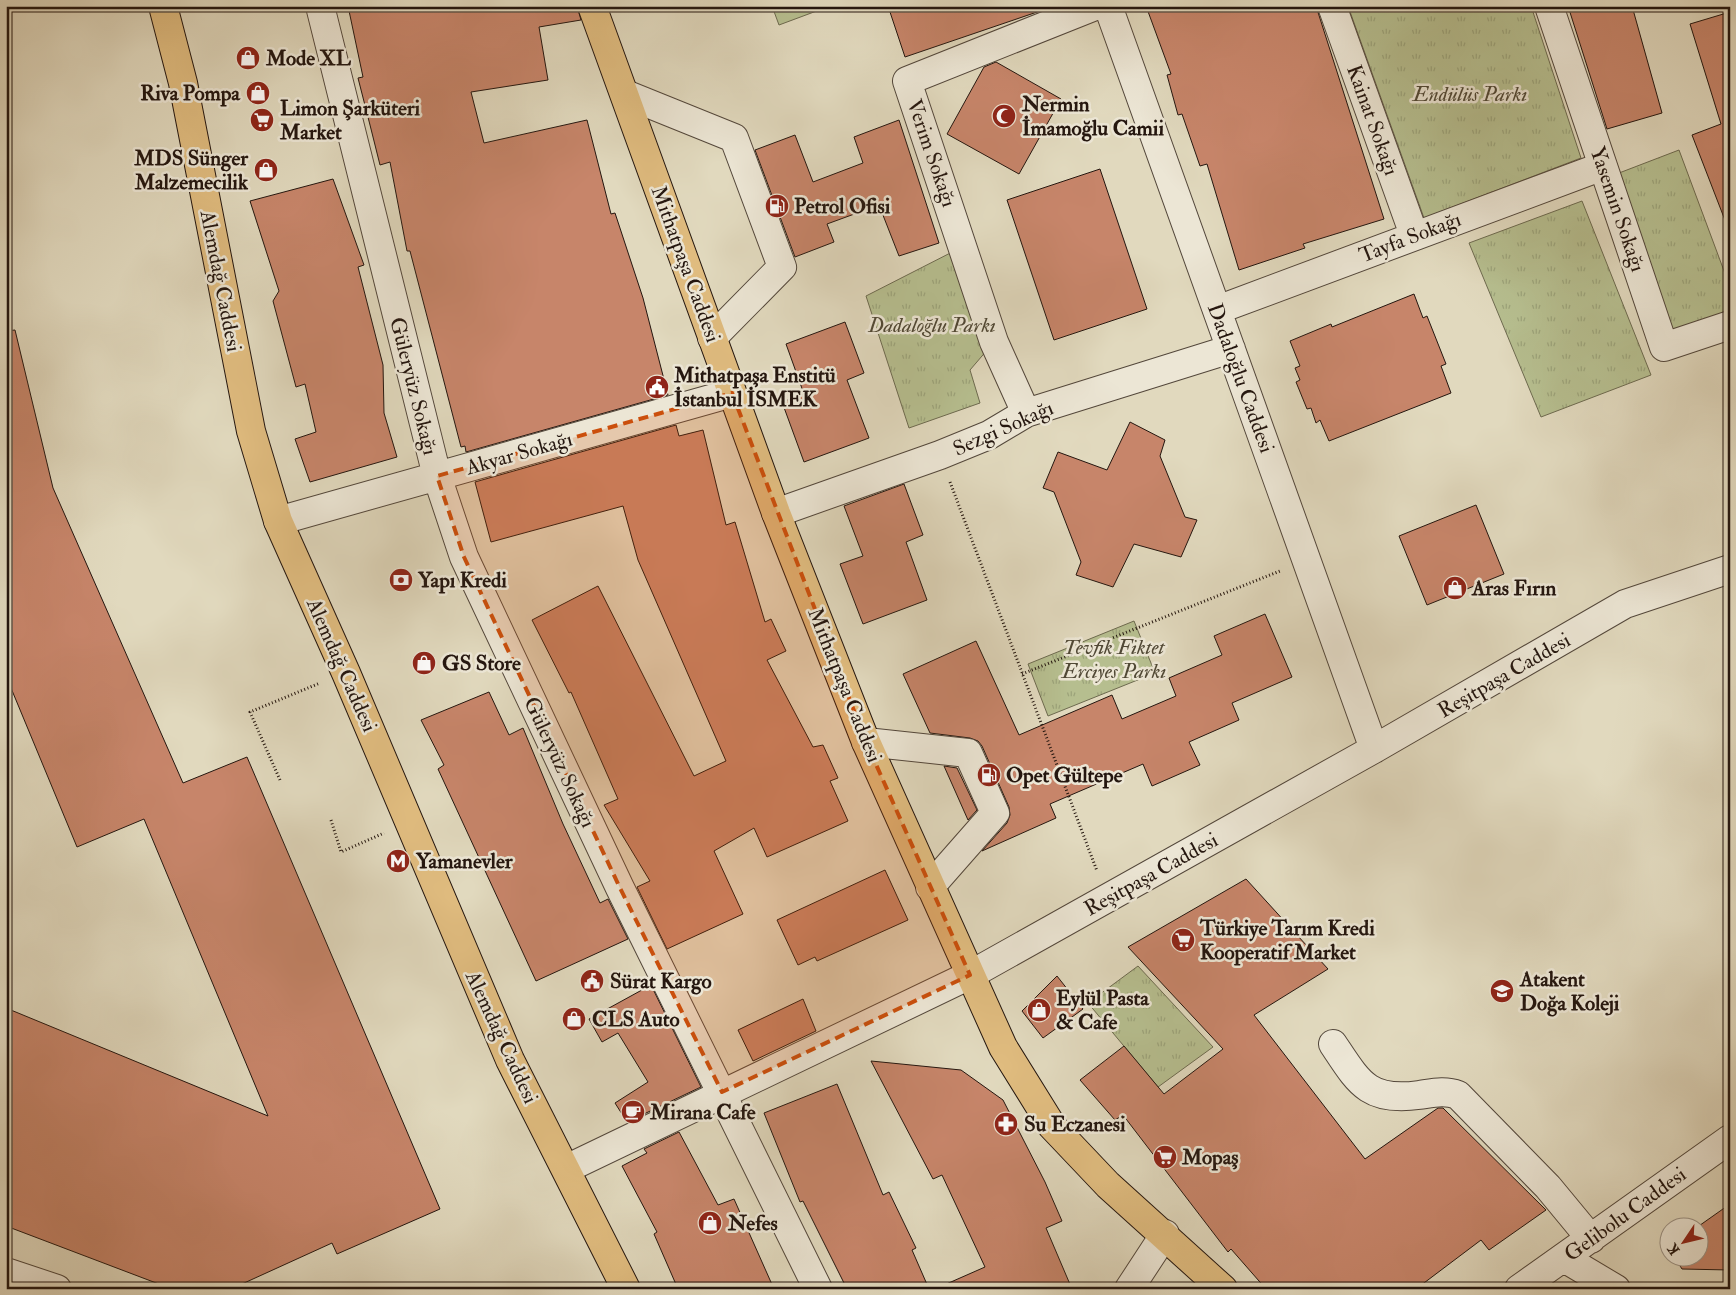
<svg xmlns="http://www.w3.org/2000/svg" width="1736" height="1295" font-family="'IM FELL Double Pica',serif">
	<defs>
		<pattern id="grass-tufts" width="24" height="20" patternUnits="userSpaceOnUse" patternTransform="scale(1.25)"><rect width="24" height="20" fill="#b6be8f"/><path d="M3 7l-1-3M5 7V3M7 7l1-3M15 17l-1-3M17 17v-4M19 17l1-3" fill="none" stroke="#9ca37a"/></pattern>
	</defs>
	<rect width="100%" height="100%" fill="#e1d9be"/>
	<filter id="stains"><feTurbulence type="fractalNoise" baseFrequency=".004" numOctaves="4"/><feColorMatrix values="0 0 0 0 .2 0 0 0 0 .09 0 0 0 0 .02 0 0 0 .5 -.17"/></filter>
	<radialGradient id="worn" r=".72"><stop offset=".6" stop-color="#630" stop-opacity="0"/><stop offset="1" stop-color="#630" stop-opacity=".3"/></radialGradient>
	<path fill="url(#grass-tufts)" stroke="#6d6a4f" d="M1348,6h183l50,152 -157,60z
		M1679,150l51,137v37l-67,15 -57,-161z
		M1582,201l69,174 -110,42 -72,-174z
		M964,246l30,96 -24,28 10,33 -71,25 -43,-132z
		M1134,621l21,52 -107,43 -20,-52z
		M1138,966l75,81 -55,40 -70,-84z"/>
	<path fill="#b6be8f" stroke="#6d6a4f" d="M772,6h58l-51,19z"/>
	<path fill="#c7856a" stroke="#24160f" d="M348,6h229l4,14 -42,7 9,53 -77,12 13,51 103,-23 24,94 4,-1 28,85 25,97 -202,57 -1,-6 -4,1 -51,-196h-3l-17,-89 -10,3 -10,-40 -12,-47 5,-1z
		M888,6h154l1,4 -138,47z
		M1146,6h170l68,213 -81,25 2,4 -66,22 -32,-106 -7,2 -18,-52 -4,1 -11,-40 4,-1z
		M1568,6h64l30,107 -55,16z
		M1730,12v215l-2,1 -36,-93 29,-11 -31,-100z
		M996,62l65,37 -42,75 -72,-40 37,-67z
		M899,120l40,123 -40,13 -20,-51 -52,19 7,18 -39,15 -40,-107 40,-15 18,47 50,-19 -9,-26z
		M1100,169l47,140 -93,31 -47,-140z
		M333,179l31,86 -6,2 25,98 1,48 13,44 -87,25 -15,-43 21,-7 -11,-48 -9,3 -23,-86 6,-10 -29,-90z
		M1414,294l9,24 4,-2 19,48 -5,2 10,27 -122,48 -9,-21 -4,3 -5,-15 -4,1 -11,-27 4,-2 -5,-12 5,-2 -10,-25 41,-17 1,3z
		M845,322l19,51 -17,7 22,58 -65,24 -22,-60 22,-8 -18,-50z
		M15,330l38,158 130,295 64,-26 193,452 -103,45 -5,-11 -101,46h-59l-166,-63v-218l262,108 -124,-297 -67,28 -71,-171v-345z
		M1130,422l35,18 -5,16 25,61 12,3 -16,37 -47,-13 -21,43 -37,-12 5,-13 -27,-70 -11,-4 15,-36 49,18z
		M676,425l3,11 24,-6 23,95 9,-3 30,100 6,-3 15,32 -19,9 46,87 10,-2 15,33 -8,3 18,40 -81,36 -13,-29 -40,23 29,63 -76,35 -30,-62 13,-6 -46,-76 14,-6 -47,-107 -2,1 -37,-73 66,-34 96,190 32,-15 -88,-201 -15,-54 -132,36 -16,-60z
		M904,484l19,51 -17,7 21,58 -64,24 -23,-60 23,-8 -19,-50z
		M1476,505l28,69 -77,31 -28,-69z
		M1265,614l27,63 -60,26 7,17 -50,22 11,23 -48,21 -9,-22 -93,40 6,14 -74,33 25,-28 3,-8 -1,-8 -27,-61 -4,-5 -8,-3 -40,-5 -27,-59 73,-33 43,94 93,-40 10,24 54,-23 -7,-18 53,-23 -8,-19z
		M489,692l20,43 14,-7 40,96 37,79 8,-4 20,40 -92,42 -98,-212 6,-4 -23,-45z
		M944,766l13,2 20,42 -9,10z
		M885,870l23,50 -91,41 -2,-4 -17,8 -21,-45z
		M1246,879l82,90 -74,46 111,144 73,-51h5l103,102 -57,40 -8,-10 -65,49h-150l-35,-40 -3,3 -105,-137 -8,5 -35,-40 44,-34 40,48 59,-45 -95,-102z
		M1057,976l26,33 -40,29 -21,-27z
		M651,985l50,102 -74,35 -12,-19 33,-21 -30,-49 -16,9 -13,-23z
		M803,999l13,32 -63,30 -15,-31z
		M871,1061l90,9 42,30 42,82 17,39 -16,7 26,61h-137l50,-22 -43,-92 -9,4z
		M837,1084l46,111 6,-3 27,56 -4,2 17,39h-82l-44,-88 -3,1 -36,-89z
		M679,1132l39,73 16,-6 40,90h-96l-24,-55 3,-2 -35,-66 25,-13 -3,-4z
		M1730,1204v66l-48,-1 -7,-11h23v-30h-2z"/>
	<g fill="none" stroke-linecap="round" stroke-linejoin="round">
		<g stroke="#53473b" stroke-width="30">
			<path id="minor" d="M320,6l117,470 27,81 156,331 198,401
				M1108,6l266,743
				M1332,6l82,229
				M1549,6l115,341 66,-22
				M625,94l109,44 48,129 -70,71
				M1217,310l386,-144
				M1026,413l-32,-71 -87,-261 188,-75
				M776,513l164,-58 49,-20 37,-22 205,-64
				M278,521l454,-128
				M866,742l102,11 27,60 -65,74
				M1333,1044c26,39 35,58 86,51 14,-2 26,-5 39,0l90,92 43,52
				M566,1169l404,-194 404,-226 251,-145 105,-35
				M1564,1258l52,31
				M6,1272l51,17
				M1129,1289l36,-55
				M1519,1289l211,-150"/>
		</g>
		<g stroke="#24160f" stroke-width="30">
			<path id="major" d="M163,6l20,77 68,348 27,90 68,152 164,387 116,229
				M592,6l184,507 90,229 137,305 49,79 56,59 115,104"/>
		</g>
		<path stroke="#24160f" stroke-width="3" stroke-dasharray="1 2.5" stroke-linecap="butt" d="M950,482l147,389
			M1022,674l258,-103
			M280,780l-30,-68 70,-29
			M331,820l10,32 43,-19"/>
		<use href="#minor" stroke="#ece6d5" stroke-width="28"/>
		<use href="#major" stroke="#e0bc7f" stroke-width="28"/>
	</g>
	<path fill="#cb4f0c" fill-opacity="0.2" stroke="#cb4f0c" stroke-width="4" stroke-dasharray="10 6" stroke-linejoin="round" d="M732,393l134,349 104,233 -248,117 -102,-204 -156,-331 -27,-81z"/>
	<defs>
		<g id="shop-disc" transform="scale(1.25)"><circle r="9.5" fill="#8f2418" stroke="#ece6d5"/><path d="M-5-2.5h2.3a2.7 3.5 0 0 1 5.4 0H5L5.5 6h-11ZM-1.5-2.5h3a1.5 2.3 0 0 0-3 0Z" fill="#fff"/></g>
		<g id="mosque-disc" transform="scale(1.25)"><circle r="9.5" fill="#8f2418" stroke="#ece6d5"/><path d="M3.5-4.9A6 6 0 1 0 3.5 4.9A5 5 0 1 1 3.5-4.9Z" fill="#fff"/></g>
		<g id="supermarket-disc" transform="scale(1.25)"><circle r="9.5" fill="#8f2418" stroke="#ece6d5"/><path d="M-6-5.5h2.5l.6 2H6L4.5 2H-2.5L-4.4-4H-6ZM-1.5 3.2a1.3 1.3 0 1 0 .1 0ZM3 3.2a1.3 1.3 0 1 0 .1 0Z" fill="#fff"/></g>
		<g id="fuel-disc" transform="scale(1.25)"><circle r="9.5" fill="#8f2418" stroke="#ece6d5"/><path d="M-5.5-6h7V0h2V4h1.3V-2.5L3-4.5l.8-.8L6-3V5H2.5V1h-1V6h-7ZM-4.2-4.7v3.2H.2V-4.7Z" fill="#fff"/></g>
		<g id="civic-disc" transform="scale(1.25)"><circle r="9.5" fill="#8f2418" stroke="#ece6d5"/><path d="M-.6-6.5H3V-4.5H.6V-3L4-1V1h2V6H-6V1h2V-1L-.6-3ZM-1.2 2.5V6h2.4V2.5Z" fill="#fff"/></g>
		<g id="bank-disc" transform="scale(1.25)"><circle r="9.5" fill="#8f2418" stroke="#ece6d5"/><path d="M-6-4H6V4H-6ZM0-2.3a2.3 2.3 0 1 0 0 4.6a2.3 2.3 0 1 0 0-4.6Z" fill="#fff"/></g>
		<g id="metro-disc" transform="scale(1.25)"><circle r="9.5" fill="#8f2418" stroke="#ece6d5"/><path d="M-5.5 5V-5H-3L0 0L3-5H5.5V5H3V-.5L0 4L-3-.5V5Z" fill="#fff"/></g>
		<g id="school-disc" transform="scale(1.25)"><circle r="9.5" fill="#8f2418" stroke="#ece6d5"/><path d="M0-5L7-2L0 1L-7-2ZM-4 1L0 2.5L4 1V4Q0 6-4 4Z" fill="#fff"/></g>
		<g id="cafe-disc" transform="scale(1.25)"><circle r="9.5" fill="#8f2418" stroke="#ece6d5"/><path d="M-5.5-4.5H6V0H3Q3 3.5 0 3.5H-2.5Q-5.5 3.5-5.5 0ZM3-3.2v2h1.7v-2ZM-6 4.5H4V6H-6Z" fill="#fff"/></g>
		<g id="pharmacy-disc" transform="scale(1.25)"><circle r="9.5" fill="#8f2418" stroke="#ece6d5"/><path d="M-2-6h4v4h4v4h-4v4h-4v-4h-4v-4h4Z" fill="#fff"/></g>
	</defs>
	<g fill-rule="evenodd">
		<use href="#shop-disc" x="248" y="58"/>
		<use href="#shop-disc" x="258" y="93"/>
		<use href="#mosque-disc" x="1004" y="116"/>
		<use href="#supermarket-disc" x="262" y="120"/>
		<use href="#shop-disc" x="266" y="170"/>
		<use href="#fuel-disc" x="777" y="206"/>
		<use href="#civic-disc" x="657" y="387"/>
		<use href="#bank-disc" x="401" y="580"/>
		<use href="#shop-disc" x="1455" y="588"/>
		<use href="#shop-disc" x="424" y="663"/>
		<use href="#fuel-disc" x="989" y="775"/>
		<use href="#metro-disc" x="398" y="861"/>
		<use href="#supermarket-disc" x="1183" y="940"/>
		<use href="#civic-disc" x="592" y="981"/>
		<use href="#school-disc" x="1502" y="991"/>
		<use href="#shop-disc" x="1039" y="1010"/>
		<use href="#shop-disc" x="574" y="1019"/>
		<use href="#cafe-disc" x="633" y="1112"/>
		<use href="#pharmacy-disc" x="1006" y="1124"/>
		<use href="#supermarket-disc" x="1165" y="1157"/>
		<use href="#shop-disc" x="710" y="1223"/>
	</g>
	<g text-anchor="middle" stroke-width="5" stroke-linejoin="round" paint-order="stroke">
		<g font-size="21" font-weight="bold" fill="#24160f" stroke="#ece6d5" text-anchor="start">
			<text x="266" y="65">Mode XL</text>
			<text x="240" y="100" text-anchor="end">Riva Pompa</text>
			<text x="1022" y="111">Nermin<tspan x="1022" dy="24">İmamoğlu Camii</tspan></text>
			<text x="280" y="115">Limon Şarküteri<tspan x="280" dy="24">Market</tspan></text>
			<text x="248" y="165" text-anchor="end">MDS Sünger<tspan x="248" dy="24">Malzemecilik</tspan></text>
			<text x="794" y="213">Petrol Ofisi</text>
			<text x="674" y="382">Mithatpaşa Enstitü<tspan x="674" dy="24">İstanbul İSMEK</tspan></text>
			<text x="418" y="587">Yapı Kredi</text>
			<text x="1472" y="595">Aras Fırın</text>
			<text x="442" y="670">GS Store</text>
			<text x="1006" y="782">Opet Gültepe</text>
			<text x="416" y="868">Yamanevler</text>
			<text x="1200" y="935">Türkiye Tarım Kredi<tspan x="1200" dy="24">Kooperatif Market</tspan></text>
			<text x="1520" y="986">Atakent<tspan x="1520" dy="24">Doğa Koleji</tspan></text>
			<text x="610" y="988">Sürat Kargo</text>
			<text x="1056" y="1005">Eylül Pasta<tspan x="1056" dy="24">&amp; Cafe</tspan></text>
			<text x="592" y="1026">CLS Auto</text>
			<text x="650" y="1119">Mirana Cafe</text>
			<text x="1024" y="1131">Su Eczanesi</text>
			<text x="1182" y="1164">Mopaş</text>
			<text x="728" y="1230">Nefes</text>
		</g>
		<g font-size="21" font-style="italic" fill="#504835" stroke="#ece6d5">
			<text x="1470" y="101">Endülüs Parkı</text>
			<text x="932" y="332">Dadaloğlu Parkı</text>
			<text x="1114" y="654">Tevfik Fiktet<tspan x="1114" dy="24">Erciyes Parkı</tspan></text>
		</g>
		<g font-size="21" fill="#24160f" stroke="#ece6d5">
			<text transform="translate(1373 120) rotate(70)" y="7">Kainat Sokağı</text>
			<text transform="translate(932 153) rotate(71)" y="7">Verim Sokağı</text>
			<text transform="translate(1618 209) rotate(71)" y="7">Yasemin Sokağı</text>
			<text transform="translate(1410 237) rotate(-21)" y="7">Tayfa Sokağı</text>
			<text transform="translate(686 264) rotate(70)" y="7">Mithatpaşa Caddesi</text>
			<text transform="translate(221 281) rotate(79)" y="7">Alemdağ Caddesi</text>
			<text transform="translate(1241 378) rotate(70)" y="7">Dadaloğlu Caddesi</text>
			<text transform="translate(414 386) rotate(76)" y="7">Güleryüz Sokağı</text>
			<text transform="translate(1003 428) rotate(-24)" y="7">Sezgi Sokağı</text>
			<text transform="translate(519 453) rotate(-16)" y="7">Akyar Sokağı</text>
			<text transform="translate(342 665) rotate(66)" y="7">Alemdağ Caddesi</text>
			<text transform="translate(1504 675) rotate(-30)" y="7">Reşitpaşa Caddesi</text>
			<text transform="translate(845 685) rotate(68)" y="7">Mithatpaşa Caddesi</text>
			<text transform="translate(560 762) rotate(65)" y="7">Güleryüz Sokağı</text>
			<text transform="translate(1151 874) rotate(-29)" y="7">Reşitpaşa Caddesi</text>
			<text transform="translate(502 1037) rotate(65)" y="7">Alemdağ Caddesi</text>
			<text transform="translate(1625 1214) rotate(-36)" y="7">Gelibolu Caddesi</text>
		</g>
	</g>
	<rect width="1736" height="1295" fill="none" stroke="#e1d9be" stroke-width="25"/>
	<rect x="8" y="8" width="1721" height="1280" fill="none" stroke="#24160f" stroke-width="2.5"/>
	<rect x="12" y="12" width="1711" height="1270" fill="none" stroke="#24160f"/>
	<g transform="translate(1684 1242) rotate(235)"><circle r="24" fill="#ece6d5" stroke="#9c9386"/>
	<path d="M0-4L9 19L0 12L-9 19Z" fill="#8f2418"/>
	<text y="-8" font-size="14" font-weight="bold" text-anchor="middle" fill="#24160f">K</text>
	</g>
	<rect width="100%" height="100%" filter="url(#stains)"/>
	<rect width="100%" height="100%" fill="url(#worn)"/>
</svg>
